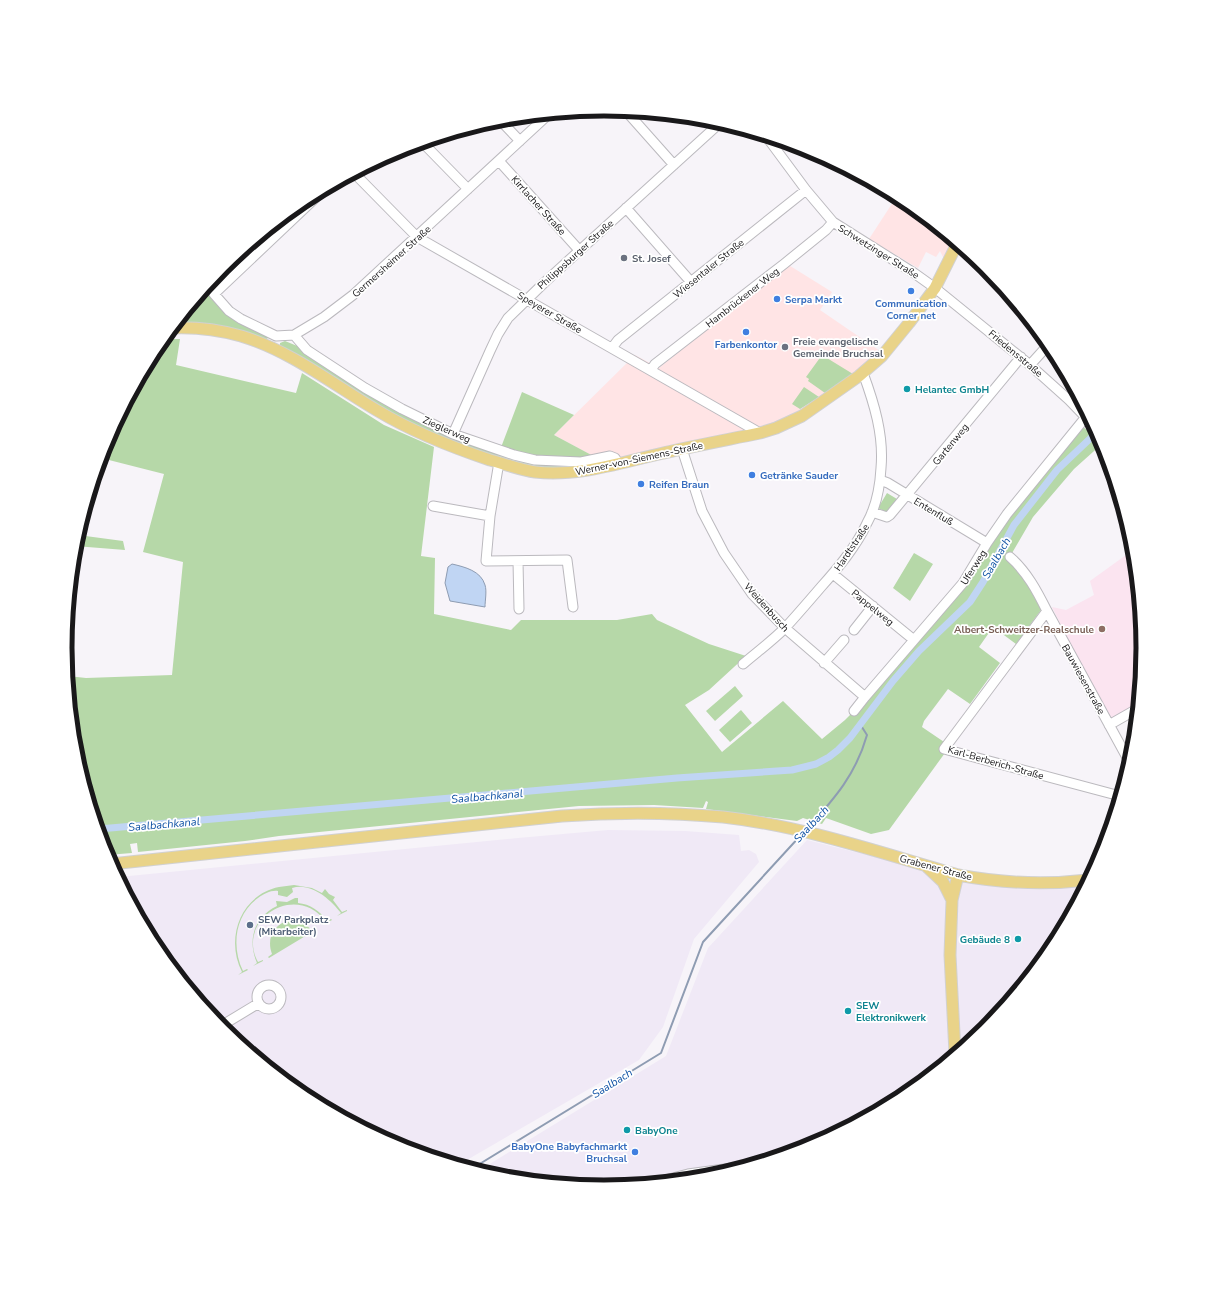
<svg xmlns="http://www.w3.org/2000/svg" width="1208" height="1295" font-family="'Nunito Sans',sans-serif">
	<rect width="100%" height="100%" fill="#f7f4f9"/>
	<path fill="#ffe4e5" d="M897,196l7,3 48,40 -8,20 -4,-8 -4,6 -10,-5 -8,16 -49,-29z
		M787,264l45,28 -12,18 60,41 -28,26 -63,41 -25,9 -42,10 -49,8 -45,12 -35,-1 -39,-21 81,-80 24,13z"/>
	<path fill="#f0e9f6" d="M608,830l77,1 54,4 2,16 8,-1 7,4 3,8 -65,77 -31,88 -24,33 -179,104 -62,-19 -94,-49 -81,-68 -67,-81 -37,-70 399,-39z
		M807,840l117,29 21,23 5,109 5,53 -52,42 -93,50 -71,21 -65,13 -70,6 -105,-10 -19,-6 186,-114 42,-108z
		M960,878l110,9 14,-1 -32,61 -67,82 -26,21 -6,-136z"/>
	<path fill="#fbe4f0" d="M1133,550l10,98 -6,58 -28,16 -57,-115 14,3 28,-15 -4,-14z"/>
	<path fill="#b6d8a8" d="M317,193l-107,101 57,41 1,3 -3,2 -45,-14 -42,-4 45,-56 82,-67z
		M163,339h17l-4,26 120,28 6,-20 82,52 50,22 -13,109 14,2 -1,56 77,16 10,-10h96l35,-6 5,6 52,24 37,12 -37,34 -24,15 37,47 61,-51 39,38 23,-19 21,-21 28,-33 107,-139 81,-101 21,17 -29,26 -41,48 -25,43 19,23 14,27 -25,34 -23,-17 -14,20 21,16 -30,41 -22,-15 -24,32 -2,6 28,19 -61,84 -18,4 -45,-16 -4,6 -19,-6 -6,3 -91,-12 2,-7 -2,-1 -3,7 -49,-3 -75,1 -300,30 -34,5 -107,11 -1,-9 -7,1 2,9 -25,2 -32,-103 -7,-76 18,2 86,-3 11,-113 -40,-10 21,-78 -63,-16 5,-17 50,-93z
		M285,341l22,9 95,59 98,41 22,-58 52,23 -20,20 43,23 22,6 -85,8 -139,-51 -115,-75v-3z
		M822,355l31,19 -28,19 -17,-12 1,-2 -3,-2z
		M804,387l15,10 -19,12 -8,-5z
		M887,493l10,6 -9,14 -10,-5z
		M78,535l45,6 2,9 -50,-4z
		M914,553l19,11 -23,37 -17,-13z
		M735,686l8,10 -28,25 -9,-10z
		M741,710l11,13 -22,19 -11,-12z
		M294,885l18,3 10,5 3,-4 4,5 6,3 -2,3 9,12 5,-2v1l-10,5 4,-3c-11,-14 -30,-31 -49,-25l1,4 -6,5 -9,-2v-4c-7,-1 -14,3 -20,7 -23,17 -27,48 -15,73l4,-2 1,1 -10,5 4,-3c-17,-33 -2,-77 37,-85 5,-1 10,-1 15,-2z
		M295,898h3v5c12,1 22,8 29,18l4,-2 1,1 -10,5 4,-3c-30,-41 -91,-2 -68,40l5,-2v1l-10,5 4,-3c-10,-23 -3,-46 20,-57l-1,-5 11,1z
		M291,920l11,2 10,8 4,-2 1,1 -48,29 -1,-1 4,-3c-6,-16 2,-31 19,-34z"/>
	<path fill="#c0d5f3" stroke="#8e9cb2" d="M452,564c13,3 29,7 33,21 2,6 0,16 0,22l-35,-6 -5,-18 3,-16z"/>
	<g fill="none" stroke-linecap="round" stroke-linejoin="round">
		<path stroke="#8e9cb2" stroke-width="2" d="M808,828c27,-30 48,-54 59,-93l-7,-11
			M473,1168l188,-115 42,-111 98,-107"/>
		<path stroke="#c0d5f3" stroke-width="7" d="M99,829l578,-51 115,-8 24,-6 13,-7 9,-7 12,-12 43,-57 26,-30 51,-49 13,-20 31,-57 43,-55 40,-38"/>
		<g stroke="#bbb9be" stroke-width="11">
			<path id="minor" d="M626,111l48,54
				M499,119l21,22
				M766,136l40,54 27,32 81,51 21,15 95,77 39,35 25,26
				M422,142l46,47
				M499,161l80,89
				M354,173l63,64 343,196
				M327,187l-113,107 15,17 12,8 35,17 18,-1 30,-18 29,-22 196,-181
				M626,208l65,74
				M294,335l13,15 58,38 37,21 51,25 61,21 21,5 46,2 29,-6 5,2 4,6
				M612,348l6,-8 188,-150
				M1030,365l19,-21
				M651,370l4,-6 129,-100 42,-34 7,-8
				M453,434l37,-83 8,-17 10,-16 38,-37 175,-159
				M682,449l20,62 22,42 28,41 33,34 80,69
				M499,462l-9,54 -4,45 81,-1 6,47
				M880,480l8,3 99,60
				M433,506l57,10
				M872,512l15,5 3,-2 131,-158
				M1010,557c17,15 27,34 37,54l83,152
				M518,561l1,48
				M833,574l81,66
				M1047,611l-103,138 176,47
				M854,630l19,-24
				M824,663l20,-23
				M743,664c14,-12 29,-23 42,-36 12,-13 24,-27 36,-41 17,-19 35,-40 46,-64 9,-16 13,-37 14,-55 3,-33 -7,-65 -18,-95
				M854,711l11,-14 98,-114 24,-40 20,-29 78,-96
				M1109,725l28,-16
				M257 997a12 12 0 1 1 24 0a12 12 0 1 1-24 0Z
				M221,1026l38,-23
				M665,1180l23,-6 51,-7"/>
		</g>
		<g stroke="#d1d1d1" stroke-width="13">
			<path id="major" d="M173,328c23,-1 46,2 68,8 50,15 93,49 137,75 35,21 73,36 112,49 15,4 30,10 45,12 42,5 84,-9 124,-18 34,-8 67,-14 101,-21l16,-5 26,-12 57,-40 23,-20 27,-33 26,-35 22,-44
				M111,864l451,-48c54,-4 107,-4 161,1 80,9 158,36 235,58 43,8 87,10 130,5
				M926,866l17,16 9,18
				M955,1053l-5,-98 2,-55 6,-25"/>
		</g>
		<use href="#minor" stroke="#fff" stroke-width="9"/>
		<use href="#major" stroke="#e9d389" stroke-width="11"/>
	</g>
	<g fill="#6b7280" stroke="#fff" stroke-width="1.5">
		<circle cx="624" cy="258" r="4"/>
		<circle cx="785" cy="347" r="4"/>
	</g>
	<g fill="#3f7fe0" stroke="#fff" stroke-width="1.5">
		<circle cx="911" cy="291" r="4"/>
		<circle cx="777" cy="299" r="4"/>
		<circle cx="746" cy="332" r="4"/>
		<circle cx="752" cy="475" r="4"/>
		<circle cx="641" cy="484" r="4"/>
		<circle cx="635" cy="1152" r="4"/>
	</g>
	<g fill="#0f9aa8" stroke="#fff" stroke-width="1.5">
		<circle cx="907" cy="389" r="4"/>
		<circle cx="1018" cy="939" r="4"/>
		<circle cx="848" cy="1011" r="4"/>
		<circle cx="627" cy="1130" r="4"/>
	</g>
	<circle fill="#8d6e63" stroke="#fff" stroke-width="1.5" cx="1102" cy="629" r="4"/>
	<circle fill="#5c6f8a" stroke="#fff" stroke-width="1.5" cx="250" cy="925" r="4"/>
	<g text-anchor="middle" stroke-width="3.5" stroke-linejoin="round" paint-order="stroke">
		<g font-size="10" fill="#19181a" stroke="#fff">
			<text transform="translate(539 205) rotate(48)" y="4">Kirrlacher Straße</text>
			<text transform="translate(879 251) rotate(32)" y="4">Schwetzinger Straße</text>
			<text transform="translate(575 254) rotate(-42)" y="4">Philippsburger Straße</text>
			<text transform="translate(391 261) rotate(-42)" y="4">Germersheimer Straße</text>
			<text transform="translate(708 268) rotate(-39)" y="4">Wiesentaler Straße</text>
			<text transform="translate(742 297) rotate(-38)" y="4">Hambrückener Weg</text>
			<text transform="translate(550 312) rotate(30)" y="4">Speyerer Straße</text>
			<text transform="translate(1016 353) rotate(40)" y="4">Friedensstraße</text>
			<text transform="translate(447 429) rotate(24)" y="4">Zieglerweg</text>
			<text transform="translate(950 444) rotate(-51)" y="4">Gartenweg</text>
			<text transform="translate(639 458) rotate(-12)" y="4">Werner-von-Siemens-Straße</text>
			<text transform="translate(934 511) rotate(31)" y="4">Entenfluß</text>
			<text transform="translate(851 547) rotate(-56)" y="4">Hardtstraße</text>
			<text transform="translate(973 567) rotate(-58)" y="4">Uferweg</text>
			<text transform="translate(767 607) rotate(48)" y="4">Weidenbusch</text>
			<text transform="translate(873 607) rotate(39)" y="4">Pappelweg</text>
			<text transform="translate(1084 679) rotate(61)" y="4">Bauwiesenstraße</text>
			<text transform="translate(996 762) rotate(16)" y="4">Karl-Berberich-Straße</text>
			<text transform="translate(936 867) rotate(15)" y="4">Grabener Straße</text>
		</g>
		<g font-size="10" font-weight="bold" fill="#5b616d" stroke="#fff" text-anchor="start">
			<text x="632" y="262">St. Josef</text>
			<text x="793" y="345">Freie evangelische<tspan x="793" dy="12">Gemeinde Bruchsal</tspan></text>
		</g>
		<g font-size="10" font-weight="bold" fill="#366cbe" stroke="#fff" text-anchor="start">
			<text x="785" y="303">Serpa Markt</text>
			<text x="911" y="307" text-anchor="middle">Communication<tspan x="911" dy="12">Corner net</tspan></text>
			<text x="746" y="348" text-anchor="middle">Farbenkontor</text>
			<text x="760" y="479">Getränke Sauder</text>
			<text x="649" y="488">Reifen Braun</text>
			<text x="627" y="1150" text-anchor="end">BabyOne Babyfachmarkt<tspan x="627" dy="12">Bruchsal</tspan></text>
		</g>
		<g font-size="10" font-weight="bold" fill="#0d838f" stroke="#fff" text-anchor="start">
			<text x="915" y="393">Helantec GmbH</text>
			<text x="1010" y="943" text-anchor="end">Gebäude 8</text>
			<text x="856" y="1009">SEW<tspan x="856" dy="12">Elektronikwerk</tspan></text>
			<text x="635" y="1134">BabyOne</text>
		</g>
		<g font-size="10" font-weight="bold" fill="#785e54" stroke="#fff" text-anchor="end">
			<text x="1094" y="633">Albert-Schweitzer-Realschule</text>
		</g>
		<g font-size="10" font-weight="bold" fill="#4e5e75" stroke="#fff" text-anchor="start">
			<text x="258" y="923">SEW Parkplatz<tspan x="258" dy="12">(Mitarbeiter)</tspan></text>
		</g>
		<g font-size="11" font-style="italic" fill="#0d50a4" stroke="#fff">
			<text transform="translate(996 558) rotate(-60)" y="4">Saalbach</text>
			<text transform="translate(487 796) rotate(-5)" y="4">Saalbachkanal</text>
			<text transform="translate(164 824) rotate(-5)" y="4">Saalbachkanal</text>
			<text transform="translate(811 824) rotate(-47)" y="4">Saalbach</text>
			<text transform="translate(612 1083) rotate(-32)" y="4">Saalbach</text>
		</g>
	</g>
	<path d="M0 0H1208V1295H0ZM72 648a532 532 0 1 1 1064 0a532 532 0 1 1-1064 0Z" fill="#fff" fill-rule="evenodd"/>
	<path fill="none" stroke="#19181a" stroke-width="5" d="M72 648a532 532 0 1 1 1064 0a532 532 0 1 1-1064 0Z"/>
</svg>
